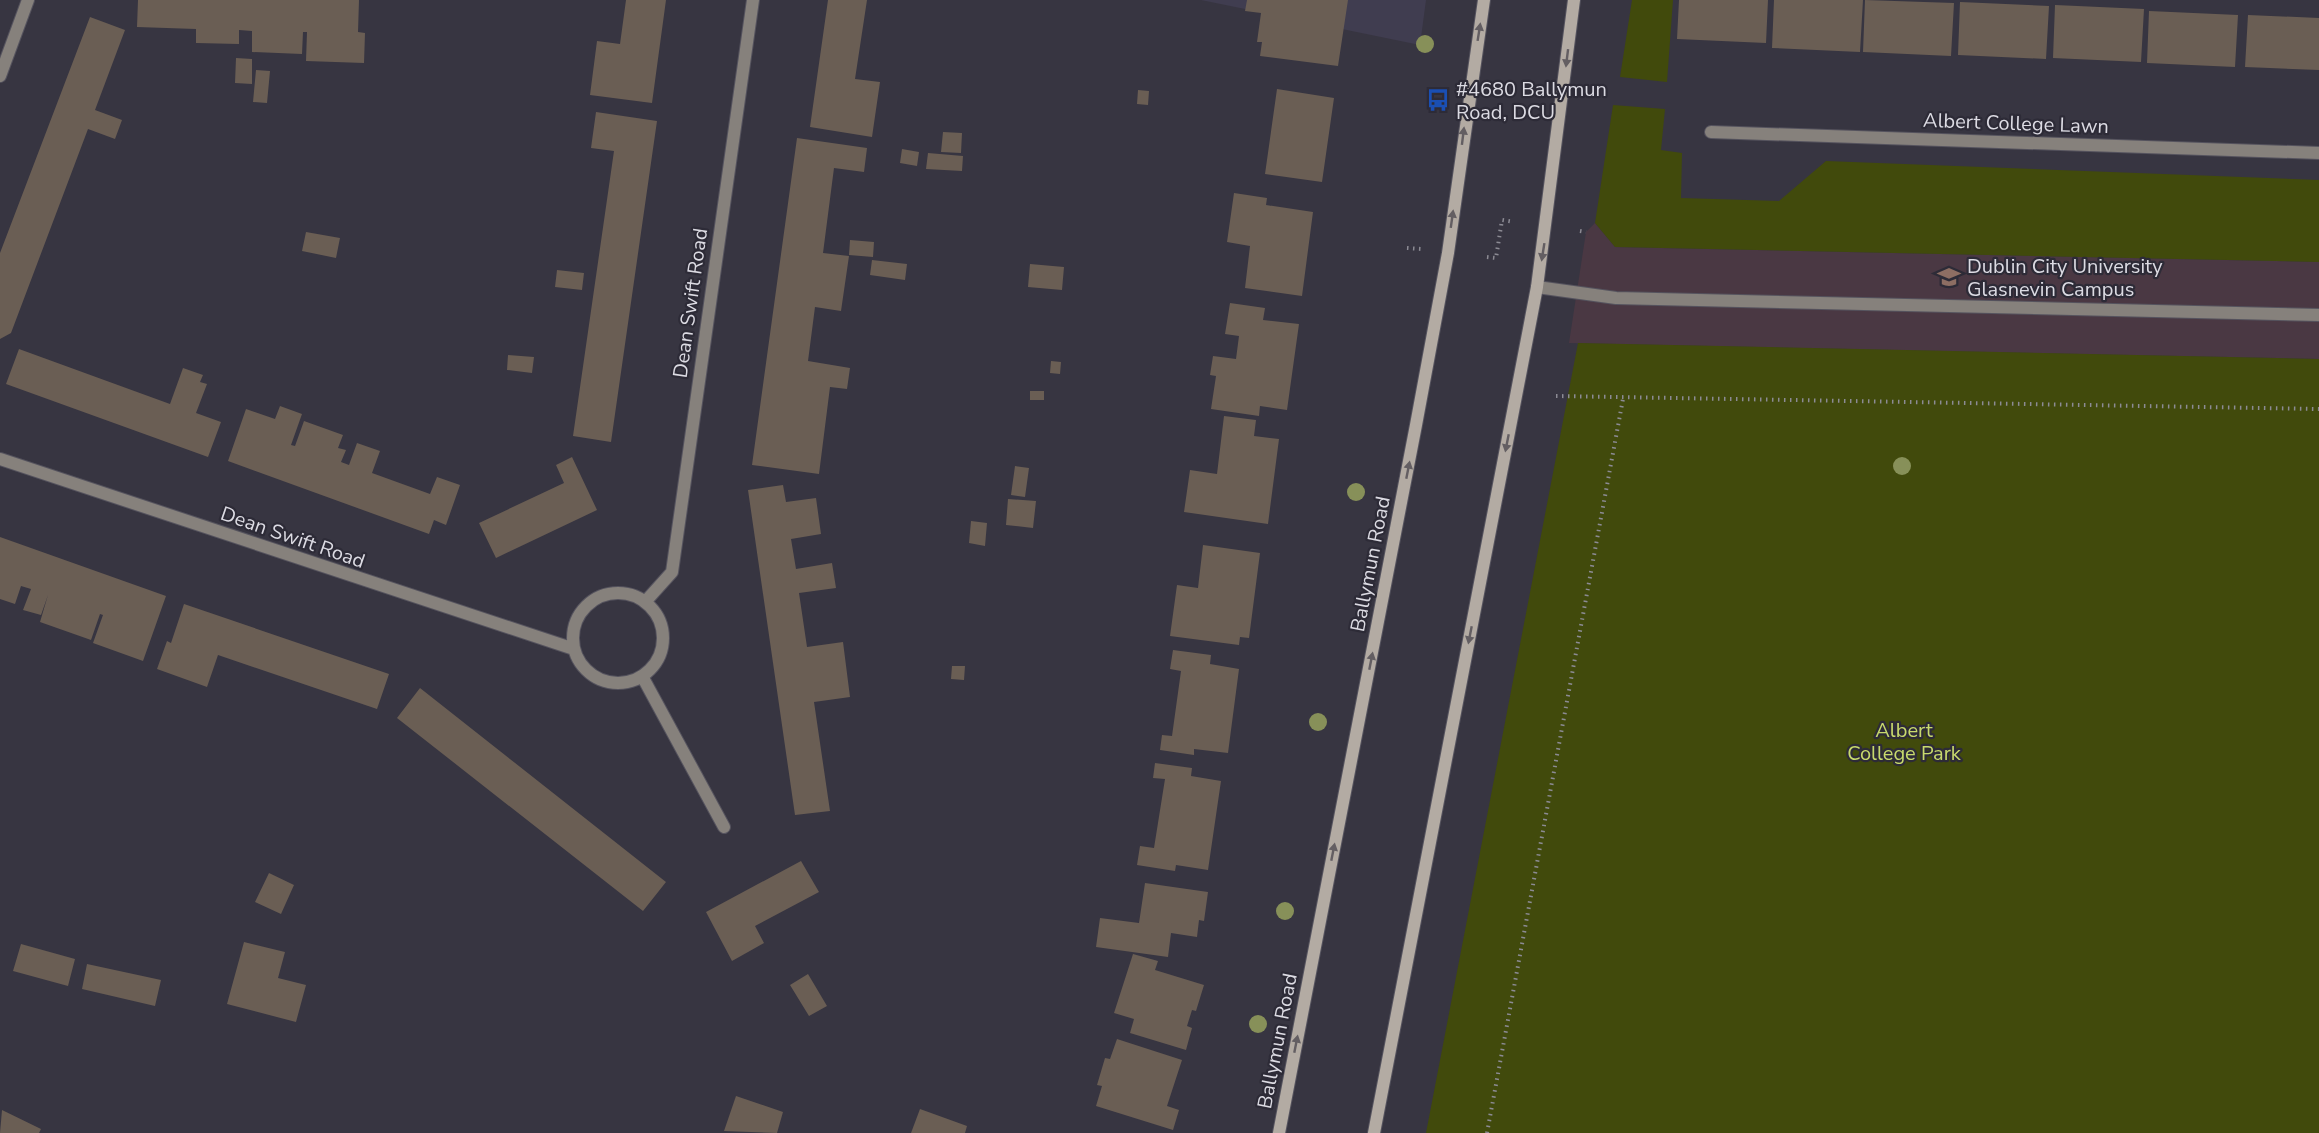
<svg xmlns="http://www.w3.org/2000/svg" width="2319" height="1133" font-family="'Nunito Sans',sans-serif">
	<rect width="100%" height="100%" fill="#373541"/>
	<path fill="#403d50" d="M1201,0h225l-6,45z"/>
	<path fill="#4a3843" d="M1595,223l20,24 704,15v97l-750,-16 17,-111z"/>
	<path fill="#414a0c" d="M1632,0h41l-6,82 -47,-5z
		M1613,105l52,4 -4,41 21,3 -1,45 98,3 47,-40 493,19v82l-704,-15 -20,-24z
		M1578,343l741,16v774h-893z"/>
	<path fill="#6a5e54" d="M138,0h221l-1,32 7,1 -1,30 -58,-2 1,-29h-4l-1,22 -50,-2v-21l-13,-1v14l-43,-1v-14l-59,-2z
		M626,0h40l-14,103 -62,-8 7,-54 23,3z
		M828,0h39l-12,79 25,3 -8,55 -62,-10z
		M1247,0h101l-10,66 -78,-10 2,-14h-5l4,-29 -16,-2z
		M1679,0h89l-2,43 -89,-4z
		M1774,0h89l-3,52 -88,-4z
		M1865,0l89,3 -3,53 -88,-4z
		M1960,2l89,4 -3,53 -88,-4z
		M2055,5l89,4 -3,53 -88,-4z
		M2149,11l89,4 -3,52 -88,-4z
		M2248,15l71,3v52l-74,-3z
		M90,17l35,13 -30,80 27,10 -7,19 -27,-10 -77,204 -11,6v-86z
		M236,58l16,1v25l-17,-1z
		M256,70l14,1 -3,32 -14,-1z
		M1277,89l57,9 -12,84 -57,-8z
		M1138,90l11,1 -1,14 -11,-1z
		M596,112l61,9 -46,321 -38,-6 41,-285 -23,-3z
		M943,132l19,1 -1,20 -20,-1z
		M797,138l70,10 -3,24 -30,-4 -11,85 26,3 -8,55 -26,-4 -7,54 42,7 -3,21 -17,-2 -11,87 -67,-9z
		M902,149l17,3 -2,14 -17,-3z
		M928,153l35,3 -1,15 -36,-2z
		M1234,193l33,5 -1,7 47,7 -11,84 -57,-8 5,-42 -23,-4z
		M306,232l34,6 -4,20 -34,-7z
		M850,240l24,2 -1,15 -24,-2z
		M872,260l35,4 -2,16 -35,-5z
		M1030,264l34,3 -2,23 -34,-3z
		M557,270l27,3 -2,17 -27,-3z
		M1230,303l35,5 -2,12 36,4 -12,86 -27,-4 -1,10 -48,-7 5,-33 -6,-1 3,-19 23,3 3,-23 -14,-2z
		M19,349l151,55 13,-36 20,7 -3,7 7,2 -11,29 25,9 -13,35 -202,-73z
		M508,355l26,2 -2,16 -25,-3z
		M1051,361l10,1 -1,12 -10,-1z
		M1030,391h14v9h-14z
		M280,406l22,8 -11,31 4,1 9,-25 39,14 -5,13 8,2 -5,12 8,3 8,-22 23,8 -8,22 58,21 7,-17 23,8 -14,40 -12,-5 -5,14 -201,-73 18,-52 29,10z
		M1224,416l32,4 -2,16 25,3 -11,85 -84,-12 6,-42 27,4z
		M572,457l25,53 -101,48 -17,-35 85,-40 -8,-18z
		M1015,466l14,2 -4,29 -14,-2z
		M783,485l3,17 30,-4 5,36 -30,5 5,30 36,-6 4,25 -37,5 8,54 36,-5 7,55 -36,5 16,109 -35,4 -47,-325z
		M1008,499l28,2 -3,27 -27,-3z
		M971,521l16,2 -2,23 -16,-3z
		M0,537l166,59 -23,65 -50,-18 10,-28 -3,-1 -9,26 -51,-18 8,-27 -7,20 -18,-5 8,-21 -10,-3 -6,18 -15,-5z
		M1203,545l57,8 -11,85 -9,-1 -1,8 -69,-9 7,-51 21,3z
		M184,604l205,70 -12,35 -159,-54 -11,32 -50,-18 10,-28 4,2z
		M1173,650l38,5 -1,9 29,5 -11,84 -34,-4v6l-34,-5 2,-15 10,1 9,-65 -11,-2z
		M952,666h13l-1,14 -13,-1z
		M420,688l246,194 -23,29 -246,-193z
		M1155,763l37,5 -1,8 30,5 -13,89 -32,-5 -1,6 -38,-6 3,-19 14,2 11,-69 -12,-1z
		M801,861l18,31 -64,34 9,17 -32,18 -26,-49z
		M269,873l25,12 -13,29 -26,-12z
		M1145,883l63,9 -4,29 -5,-1 -2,17 -26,-4 -3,24 -72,-10 4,-29 39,5z
		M244,942l41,10 -7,26 28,7 -10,37 -69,-18z
		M21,944l54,15 -7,27 -55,-15z
		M1133,954l25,7 -3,9 49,15 -8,26 -4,-1 -5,16 5,2 -6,22 -56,-17 4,-14 -20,-6z
		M87,964l74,16 -6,26 -73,-17z
		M808,974l19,32 -18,10 -19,-31z
		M1117,1039l65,21 -15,46 12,4 -6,20 -77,-24 6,-20 -5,-1 8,-27 5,1z
		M736,1096l47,16 -6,21 -53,-2z
		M920,1109l47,17 -2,7h-54z
		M2,1110l39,19 -2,4h-39z"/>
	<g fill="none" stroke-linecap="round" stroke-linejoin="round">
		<g stroke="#55535e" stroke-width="14">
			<path id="lane" d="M1537,287l79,11 703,17"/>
		</g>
		<g stroke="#55535e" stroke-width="14">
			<path id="street" d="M0,76l28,-76
				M1711,132l608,21
				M0,459l574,190
				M573 638a45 45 0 1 1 90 0a45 45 0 1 1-90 0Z
				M645,602l27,-30 81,-572
				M642,676l82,151"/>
		</g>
		<g stroke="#55535e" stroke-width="14">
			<path id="secondary" d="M1279,1133l137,-708 32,-172 36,-253
				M1374,1133l163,-846 37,-287"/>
		</g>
		<path stroke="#8c8b94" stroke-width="4" stroke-dasharray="1.5 4.5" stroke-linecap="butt" d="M1580,231l6,1
			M1407,248l14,1
			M1487,257l9,1 6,-38 12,2
			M1556,396l763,13
			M1487,1133l136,-734"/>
		<use href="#lane" stroke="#86817c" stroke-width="12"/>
		<use href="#street" stroke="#86817c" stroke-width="12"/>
		<use href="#secondary" stroke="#b3aba3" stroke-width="12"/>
	</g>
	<g fill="#879059">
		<circle cx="1425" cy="44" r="9"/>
		<circle cx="1902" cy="466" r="9"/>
		<circle cx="1356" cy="492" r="9"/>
		<circle cx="1318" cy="722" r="9"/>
		<circle cx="1285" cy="911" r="9"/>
		<circle cx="1258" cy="1024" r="9"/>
	</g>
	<defs><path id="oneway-solid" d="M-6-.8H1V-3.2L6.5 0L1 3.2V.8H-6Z" transform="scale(1.5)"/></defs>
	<g fill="#635e62">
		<use href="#oneway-solid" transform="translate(1479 32) rotate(-81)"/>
		<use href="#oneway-solid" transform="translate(1567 58) rotate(97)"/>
		<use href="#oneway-solid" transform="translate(1463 136) rotate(-83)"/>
		<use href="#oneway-solid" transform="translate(1452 219) rotate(-82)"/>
		<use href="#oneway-solid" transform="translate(1543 252) rotate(99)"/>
		<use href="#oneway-solid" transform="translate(1507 443) rotate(101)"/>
		<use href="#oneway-solid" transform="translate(1408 470) rotate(-79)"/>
		<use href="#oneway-solid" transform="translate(1470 635) rotate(101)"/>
		<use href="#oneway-solid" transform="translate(1371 661) rotate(-79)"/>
		<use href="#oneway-solid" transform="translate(1333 852) rotate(-79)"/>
		<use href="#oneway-solid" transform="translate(1296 1044) rotate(-79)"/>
	</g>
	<defs>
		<g id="bus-bare" transform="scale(1.8)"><path d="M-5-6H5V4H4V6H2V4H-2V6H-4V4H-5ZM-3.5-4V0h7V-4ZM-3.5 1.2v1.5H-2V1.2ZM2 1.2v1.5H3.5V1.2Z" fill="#1a4fb4" stroke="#2d2b37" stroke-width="2.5" paint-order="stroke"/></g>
		<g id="university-bare" transform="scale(1.8)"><path d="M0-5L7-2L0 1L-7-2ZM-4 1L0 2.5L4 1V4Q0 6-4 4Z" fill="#8d6e63" stroke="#2d2b37" stroke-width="2.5" paint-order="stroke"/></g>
	</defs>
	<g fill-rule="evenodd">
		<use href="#bus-bare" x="1438" y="100"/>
		<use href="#university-bare" x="1949" y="277"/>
	</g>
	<g text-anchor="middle" stroke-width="4.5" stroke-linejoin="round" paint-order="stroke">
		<g font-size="20" fill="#dcdbe3" stroke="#2d2b37" text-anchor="start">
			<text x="1456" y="96">#4680 Ballymun<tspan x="1456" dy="23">Road, DCU</tspan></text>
			<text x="1967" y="273">Dublin City University<tspan x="1967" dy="23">Glasnevin Campus</tspan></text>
		</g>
		<g font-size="20" fill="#dcdbe3" stroke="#2d2b37">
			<text transform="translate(2016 123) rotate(2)" y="7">Albert College Lawn</text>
			<text transform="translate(690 303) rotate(-82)" y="7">Dean Swift Road</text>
			<text transform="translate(293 537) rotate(19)" y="7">Dean Swift Road</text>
			<text transform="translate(1370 564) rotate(-79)" y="7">Ballymun Road</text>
			<text transform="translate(1277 1041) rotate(-79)" y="7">Ballymun Road</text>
		</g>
		<g font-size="20" fill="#c8da6d" stroke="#2d2b37">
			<text x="1904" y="737">Albert<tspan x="1904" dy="23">College Park</tspan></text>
		</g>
	</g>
</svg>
